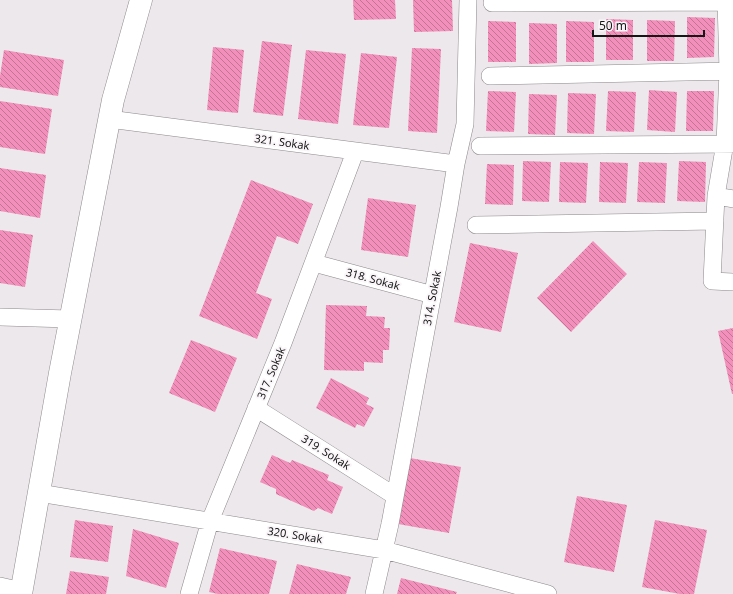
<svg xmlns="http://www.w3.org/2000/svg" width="733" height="594" font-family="'Noto Sans',sans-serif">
	<defs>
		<pattern id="building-back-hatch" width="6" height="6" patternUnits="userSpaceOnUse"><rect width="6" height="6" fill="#f28fba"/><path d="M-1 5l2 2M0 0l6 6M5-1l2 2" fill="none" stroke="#c37496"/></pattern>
	</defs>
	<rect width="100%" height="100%" fill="#ece8eb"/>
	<path fill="url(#building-back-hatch)" d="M353,0h42l1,19 -42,1z
		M413,0h39l1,31 -39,1z
		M687,17l28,1 -1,39 -27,1z
		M606,19l27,1v40h-27z
		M647,20l28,1 -1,40h-27z
		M488,21l28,1v40h-28z
		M566,21l28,1v40h-28z
		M529,23l28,1v39l-28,1z
		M262,41l30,4 -9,71 -30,-4z
		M213,47l31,3 -6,63 -31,-3z
		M412,48l29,1 -4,84 -29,-2z
		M4,50l60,10 -6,36 -58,-9v-11z
		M306,50l40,4 -8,70 -40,-5z
		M361,53l36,4 -8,71 -36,-3z
		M649,90l28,2 -2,40 -28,-2z
		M488,91l28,1 -2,40 -28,-1z
		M608,91l28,1 -2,40 -28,-1z
		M687,91h27l-1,40h-27z
		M568,93l28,1 -2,40 -27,-1z
		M529,94l28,1 -2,40 -27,-1z
		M0,101l52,8 -7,45 -45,-7z
		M523,161l28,1 -2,40 -27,-1z
		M679,161l27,1 -1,40 -28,-1z
		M560,162l28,1 -2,40 -27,-1z
		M600,162l28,1 -2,40 -27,-1z
		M639,162l28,1 -2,40 -28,-1z
		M487,164l27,1 -1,40 -28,-1z
		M0,168l46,7 -6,43 -40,-7z
		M251,180l62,24 -15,40 -21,-8 -21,57 16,6 -15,40 -58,-23z
		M368,198l48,7 -8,52 -47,-7z
		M0,230l33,5 -8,52 -25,-4z
		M593,241l34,33 -56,58 -34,-34z
		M470,243l48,10 -17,79 -47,-10z
		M326,305l41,1 -1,10 19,1 -1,11h6l-1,22h-6v13l-19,-1v9l-40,-1z
		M733,328v66h-1l-14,-63z
		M191,340l46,18 -22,54 -46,-19z
		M331,378l38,20 -3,6 8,4 -10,19 -7,-3 -2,4 -39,-20z
		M272,455l18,8 2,-3 37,15 -2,5 16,7 -11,27 -14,-6 -4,3 -38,-17v-5l-16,-7z
		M410,458l51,9 -12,66 -51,-9z
		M577,496l50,9 -13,67 -50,-10z
		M75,520l38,6 -5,36 -38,-5z
		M655,520l52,10 -13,64h-14l-38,-7z
		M133,529l46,14 -13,45 -40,-12z
		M220,548l57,13 -8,33h-51l-9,-2z
		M297,564l54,13 -5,17h-57z
		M70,571l39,6 -3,17h-40z
		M401,578l56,14 -1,2h-59z"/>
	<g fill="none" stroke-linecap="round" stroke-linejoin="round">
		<g stroke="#8d898c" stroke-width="18">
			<path id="street" d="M726,0l2,71 -3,72 -9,53 -4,85 21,1
				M492,3l241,-1
				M490,76l243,-5
				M109,119l347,45
				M480,146l253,-2
				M716,196l17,3
				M476,225l239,-4
				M314,263l119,32
				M0,317l70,2
				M256,408l139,88
				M39,493l345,57 164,44
				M0,586l22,5
				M189,594l21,-73 73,-178 72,-191
				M374,594l16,-70 59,-317 7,-43 9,-40 3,-124"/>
		</g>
		<g stroke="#8d898c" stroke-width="23">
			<path id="secondary" d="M21,594l39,-221 53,-273 28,-100"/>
		</g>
		<use href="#street" stroke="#fff" stroke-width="17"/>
		<use href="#secondary" stroke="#fff" stroke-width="22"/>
	</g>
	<g text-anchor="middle" stroke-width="3.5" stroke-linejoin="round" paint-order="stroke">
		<g font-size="11" fill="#171617" stroke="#f9f5f8">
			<text transform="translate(282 142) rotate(8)" y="4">321. Sokak</text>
			<text transform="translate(373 279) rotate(15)" y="4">318. Sokak</text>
			<text transform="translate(432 298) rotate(-79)" y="4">314. Sokak</text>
			<text transform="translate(271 373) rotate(-67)" y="4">317. Sokak</text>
			<text transform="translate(326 452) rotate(32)" y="4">319. Sokak</text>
			<text transform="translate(295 535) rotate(9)" y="4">320. Sokak</text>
		</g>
	</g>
	<path d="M593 30v6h111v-6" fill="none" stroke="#171617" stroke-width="2"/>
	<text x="599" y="30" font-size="12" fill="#171617" stroke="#f9f5f8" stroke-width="3" paint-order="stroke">50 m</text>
</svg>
